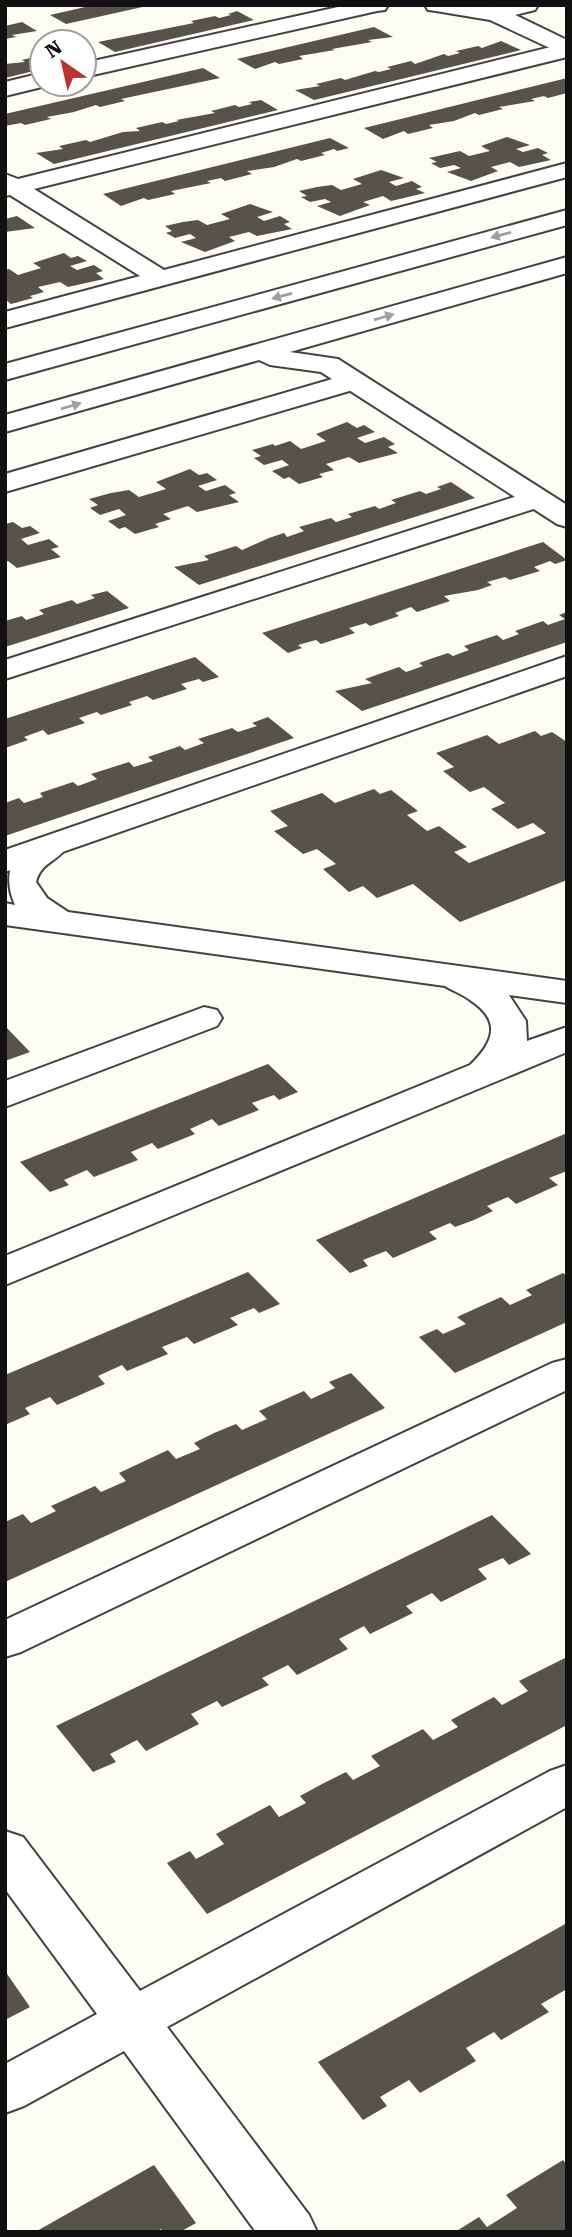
<svg xmlns="http://www.w3.org/2000/svg" width="572" height="2237" font-family="'Roboto Serif',serif">
	<rect width="100%" height="100%" fill="#fefdf3"/>
	<path fill="#58524d" d="M94,5h53v1l-81,18 -16,-9z
		M237,11l17,9 -139,32 -17,-10 96,-19 -3,-2 24,-5 4,2 12,-3 -3,-1z
		M22,22l15,9 -25,4 4,2 -11,2v-13z
		M374,27l19,10 -25,3 4,2 -40,7 3,1 -36,6 4,3 -24,5 -4,-2 -20,7 -18,-10z
		M501,41l20,9 -207,50 -19,-10 25,-4 -4,-2 25,-6 4,2 30,-9 4,1 12,-3 -4,-2 24,-6 4,3 29,-10 4,2 12,-3 -4,-2 22,-5 4,2z
		M42,55v14l-37,9v-14l20,-2 -3,-2z
		M203,68l17,10 -99,21 4,2 -25,6 -4,-2 -22,7 -27,5 4,2 -26,6 -4,-2 -16,3v-12z
		M567,78v15l-19,5 -4,-2 -13,3 4,2 -36,6 4,2 -24,6 -4,-2 -21,8 -25,4 4,3 -25,6 -4,-3 -21,8 -19,-11z
		M261,100l17,10 -224,54 -18,-11 27,-4 -4,-3 27,-6 4,2 33,-10 17,-1 -4,-3 26,-6 4,2 13,-3 -3,-1 39,-7 -4,-2 24,-6 4,2 13,-3 -3,-2z
		M507,137l23,8 -14,4 7,3 15,-4 10,5 -6,2 9,5 -32,7 -9,-5 -19,5 7,4 -27,10 -24,-9 14,-4 -7,-3 -14,3 -9,-5 6,-1 -8,-4 31,-7 9,5 21,-5 -9,-5z
		M330,138l19,10 -12,3 -3,-2 -13,4 4,2 -24,6 -4,-2 -23,8 -27,4 5,3 -27,7 -4,-3 -14,3 4,2 -40,8 4,3 -27,6 -4,-2 -23,8 -18,-12z
		M381,170l23,8 -15,4 7,4 16,-5 10,6 -6,2 9,4 -34,8 -8,-5 -20,6 7,3 -30,11 -23,-10 14,-4 -6,-3 -15,3 -9,-5 6,-1 -8,-5 18,-4 15,-2 9,5 21,-6 -9,-5z
		M250,204l23,8 -16,5 7,4 16,-5 10,6 -6,2 8,5 -35,7 -8,-4 -20,5 6,4 -30,11 -24,-10 15,-4 -6,-4 -15,4 -9,-5 6,-2 -7,-5 18,-4 15,-2 9,5 23,-6 -9,-5z
		M17,216l18,12 -30,4v-13z
		M64,253l7,5 7,-2 9,5 -17,5 7,4 17,-5 9,6 -7,2 8,6 -36,8 -8,-5 -22,5 6,5 -14,4 3,2 -22,6 -6,-5v-29l4,-1 9,6 23,-7 -8,-5z
		M347,422l10,6 7,-3 11,7 -18,6 8,5 19,-6 11,7 -7,3 10,6 -39,10 -10,-6 -23,7 8,6 -15,4 4,3 -24,7 -10,-7 -5,2 -12,-8 17,-6 -7,-5 -18,5 -10,-7 7,-2 -9,-6 21,-6 2,2 15,-5 11,8 25,-8 -10,-7z
		M190,469l9,6 8,-2 10,7 -19,6 8,5 19,-6 11,8 -7,2 10,7 -42,10 -9,-6 -25,8 8,5 -16,5 4,3 -24,7 -10,-7 -6,2 -11,-8 18,-6 -7,-6 -19,6 -10,-7 8,-3 -9,-6 22,-6 18,-3 10,7 27,-8 -10,-7z
		M451,482l24,16 -276,87 -25,-18 35,-7 -5,-4 32,-10 6,4 27,-12 15,-5 3,4 17,-6 -5,-4 32,-9 5,4 16,-5 -4,-3 27,-8 4,3 17,-6 -5,-3 29,-9 6,3 15,-5 -4,-2z
		M13,522l9,6 8,-2 10,7 -19,6 7,6 21,-6 10,8 -8,2 10,8 -44,11 -9,-7 -3,1v-38z
		M543,542l24,18 -12,4 -5,-3 -16,6 6,4 -30,9 -5,-3 -18,5 5,3 -14,5 -34,6 6,5 -33,11 -6,-5 -16,6 4,3 -29,10 -4,-3 -17,5 6,5 -34,11 -5,-4 -18,5 4,3 -14,5 -26,-20z
		M107,591l22,17 -124,39v-26l17,-5 4,4 18,-6 -5,-4 33,-10 5,4 18,-6 -4,-3z
		M567,612v30l-205,69 -27,-20 37,-8 -7,-4 34,-12 7,5 17,-6 -4,-3 14,-5 15,-5 5,3 16,-6 -5,-4 33,-11 6,5 16,-6 -4,-3 28,-10 5,4 17,-6 -6,-4z
		M195,657l24,20 -16,5 -4,-3 -18,5 6,5 -34,11 -6,-4 -18,6 3,3 -31,10 -4,-3 -18,6 6,5 -37,12 -5,-5 -19,7 4,3 -23,8v-29z
		M268,717l26,21 -289,98v-33l14,-5 5,5 19,-6 -3,-4 33,-11 5,4 19,-7 -6,-5 38,-12 5,5 19,-6 -5,-4 32,-11 5,4 19,-7 -6,-4 34,-11 6,4 19,-6 -5,-3z
		M535,731l6,5 11,-4 15,10v138l-107,42 -47,-38 -36,14 -14,-12 -14,6 -26,-23 13,-5 -19,-15 -14,5 -29,-23 14,-5 -18,-15 52,-18 13,10 39,-14 6,5 11,-4 27,21 -11,4 20,16 12,-5 28,21 -13,5 15,11 77,-30 -13,-10 -15,6 -27,-20 14,-6 -21,-16 -14,5 -27,-21 11,-4 -18,-14 51,-18 12,9z
		M5,1026l25,26 -25,9z
		M268,1064l30,28 -19,8 -5,-5 -22,8 7,7 -40,16 -7,-7 -22,10 5,5 -37,15 -6,-6 -21,9 7,8 -44,17 -7,-7 -23,10 5,5 -19,7 -30,-30z
		M567,1133v38l-18,7 9,7 -42,19 -8,-7 -21,9 6,5 -19,9 -19,7 -5,-4 -21,9 8,7 -44,19 -7,-7 -23,9 5,6 -18,7 -34,-33z
		M248,1272l32,32 -21,9 -5,-5 -24,10 8,7 -44,19 -7,-7 -25,10 6,7 -41,17 -5,-6 -24,11 7,8 -48,21 -7,-8 -25,11 5,6 -25,11v-50z
		M563,1273l4,3v46l-112,51 -36,-36 18,-8 6,5 23,-10 -9,-7 44,-20 9,8 22,-10 -6,-5z
		M351,1373l34,35 -380,174v-60l18,-8 8,9 25,-12 -5,-5 44,-20 6,6 25,-11 -7,-8 49,-23 8,9 24,-10 -6,-6 20,-10 22,-9 6,6 25,-11 -8,-8 45,-20 7,8 24,-11 -6,-6z
		M492,1515l39,39 -22,11 -6,-7 -25,11 9,10 -46,23 -9,-9 -26,13 7,7 -43,21 -6,-8 -25,13 9,10 -51,26 -9,-10 -26,13 7,7 -47,22 -5,-6 -26,13 8,10 -53,27 -9,-11 -27,14 6,8 -23,10 -37,-46z
		M567,1657v68l-360,189 -40,-51 23,-12 6,8 28,-15 -8,-10 54,-29 9,12 27,-14 -6,-7 22,-12 24,-12 7,8 27,-14 -9,-10 52,-27 10,11 25,-13 -7,-7 43,-23 8,8 26,-14 -9,-10z
		M567,1923v66l-26,15 8,8 -48,28 -7,-8 -28,16 10,13 -56,32 -11,-13 -29,17 7,9 -24,14 -45,-58z
		M5,1971l25,36 -25,13z
		M563,2160l4,5v67h-112l24,-15 8,10 30,-19 -11,-13z
		M154,2165l42,58 -16,9h-17l-2,-3 -5,3h-121z"/>
	<g fill="none" stroke-linecap="round" stroke-linejoin="round">
		<g stroke="#434343" stroke-width="4">
			<path id="minor" d="M347,5h41l-3,5 -8,1 -293,66v-14z
				M502,5h36l-3,5 -40,10 -8,-1 -3,-5 3,-5z
				M567,43v14l-533,132 130,81 403,-107v14l-562,151v-16l135,-36 -130,-81 -5,1v-22l13,5z
				M42,73v11l8,1 -45,11v-14z
				M353,373l10,2 4,6 -4,6 -358,105v-18z
				M536,490l10,3 4,6 -4,6 -541,174v-19z
				M567,656v20l-562,196v-22z
				M204,1007l13,3 5,8 -5,8 -212,81v-26z
				M567,1359v31l-546,262 -16,5v-37l547,-257z
				M567,1765v42l-400,220 142,188 8,17h-61l-132,-181 -100,55 -19,7v-49l92,-50 -92,-125v-58l18,6 117,154 410,-220z"/>
		</g>
		<g stroke="#434343" stroke-width="4">
			<path id="tertiary" d="M425,5h55l23,4 64,31v16l-77,-36 -54,-9 -8,-1z
				M567,210v15l-562,155v-16z
				M567,257v16l-277,79 48,7 229,146v22l-10,-3 -236,-152 -51,-7 -11,-5 -254,72v-17z
				M50,837l12,3 5,7c-10,15 -26,15 -31,35l11,16 21,14 499,69v22l-58,-8 17,26 1,20 40,-14v25l-562,233v-29l465,-191c24,-23 32,-44 0,-65 -8,-6 -17,-9 -25,-14l-440,-61v-22l10,2c-15,-34 0,-60 35,-68z"/>
		</g>
		<use href="#minor" fill="#fff" fill-rule="evenodd"/>
		<use href="#tertiary" fill="#fff" fill-rule="evenodd"/>
	</g>
	<defs><path id="oneway-solid" d="M-6-.8H1V-3.2L6.5 0L1 3.2V.8H-6Z" transform="scale(1.75)"/></defs>
	<g fill="#9f9f9f">
		<use href="#oneway-solid" transform="translate(501 235) rotate(165)"/>
		<use href="#oneway-solid" transform="translate(282 296) rotate(165)"/>
		<use href="#oneway-solid" transform="translate(384 317) rotate(-16)"/>
		<use href="#oneway-solid" transform="translate(71 406) rotate(-16)"/>
	</g>
	<rect width="572" height="2237" fill="none" stroke="#101010" stroke-width="14"/>
	<g transform="translate(63 63) rotate(326)"><circle r="33" fill="#ffffff" stroke="#9f9f9f" stroke-width="2"/>
	<path d="M0-5L12 26L0 18L-12 26Z" fill="#bb342d"/>
	<text y="-10" font-size="19" font-weight="bold" text-anchor="middle" fill="#101010">N</text>
	</g>
</svg>
